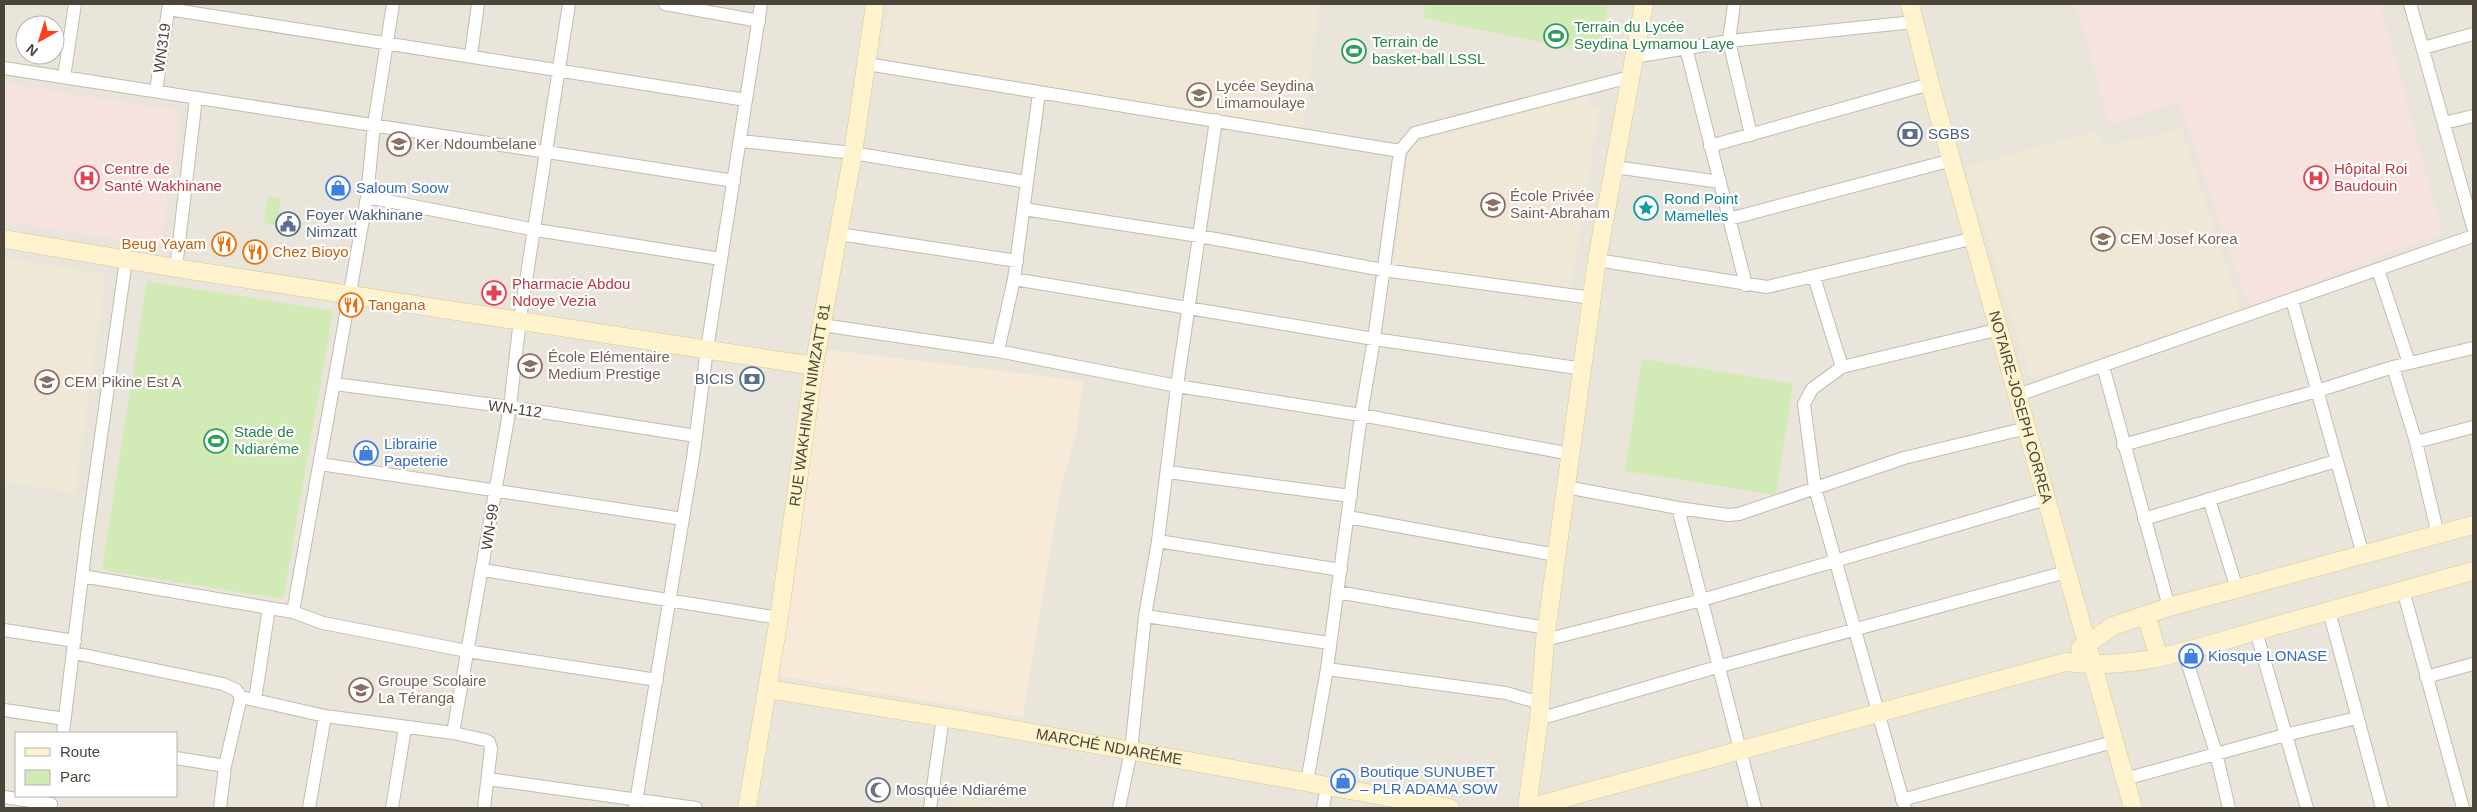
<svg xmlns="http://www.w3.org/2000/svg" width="2477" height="812" font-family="Helvetica,sans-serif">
	<rect width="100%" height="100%" fill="#f6f3ec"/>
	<path fill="#eae5da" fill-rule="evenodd" d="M4,4h2469v804h-2469zM25,25h30v30h-30zM16,733h160v63h-160z"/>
	<path fill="#f7ead8" d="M822,349l261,32 -6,49 -17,62 -37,225 -251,-42z"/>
	<path fill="#efe8d6" d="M889,4h430l-16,127 -423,-72z
		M1587,96l3,10h10l-30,186 -176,-28 15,-119z
		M2181,129l61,182 -211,68 -66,-212 131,-36 6,16z
		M4,257l102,17 -31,219 -71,-12z
		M953,796l70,12h-72z"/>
	<path fill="#f6e3e0" d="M2076,4h304l62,229 -193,74 -70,-205 -69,22z
		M4,83l175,28 -1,23 -18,112 -156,-24z"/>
	<path fill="#d2eab5" d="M1426,4h182l-10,50 -175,-36z
		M268,196l13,2 -3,27 -14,-2z
		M147,281l186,30 -50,288 -181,-29z
		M1642,359l151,25 -17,111 -151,-24z"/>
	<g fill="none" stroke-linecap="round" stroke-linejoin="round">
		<g stroke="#c2bbae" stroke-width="14">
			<path id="street" d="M665,4l94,17
				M1734,4l-5,37 22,94
				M2410,4l63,223
				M168,9l578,91
				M1686,48l60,237
				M2423,48l50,-14
				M471,55l7,-51
				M1634,57l95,-16 185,-19
				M867,64l533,87
				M4,68l730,113
				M64,77l11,-73
				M156,91l13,-87
				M2444,123l29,-7
				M741,141l112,12 174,29
				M1710,146l220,-62
				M1615,167l105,15
				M367,197l169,33 185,29
				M1023,209l176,27 184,34 209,28
				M1729,219l223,-59
				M839,234l178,27
				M1597,260l170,27 208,-49
				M176,268l20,-170
				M2378,270l31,93
				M1814,277l28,90 -30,22 -8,15 11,84 90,320
				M1014,279l360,60 210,30
				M2292,300l71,255
				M822,325l176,26 179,35 184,29 210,39
				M998,351l16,-72 25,-186
				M2103,366l66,241
				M1842,367l158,-38
				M2393,367l23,75 22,93
				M335,384l175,23 186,29
				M2018,395l455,-159
				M2416,442l57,-15
				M2123,445l194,-54 76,-24 80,-19
				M320,464l363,55
				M1168,472l183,24
				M1566,487l112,21 50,7 11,-1 165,-56 123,-30
				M2209,499l28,90
				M1678,508l77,300
				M1348,517l208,38
				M2144,519l192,-58
				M1158,541l183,29
				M483,570l296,48
				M82,576l211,36 30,11 144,28 190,29
				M2403,590l60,218
				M1337,592l209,36
				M2329,611l53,197
				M293,612l74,-415 7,-72 19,-121
				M1145,616l184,27
				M4,630l71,11
				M2256,631l51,177
				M1545,640l157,-40 344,-101
				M2184,652l32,101 13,55
				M74,653l149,31 13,6 5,7 -16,69 -5,42
				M1327,669l179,24 34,10
				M2426,677l47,-13
				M241,697l84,19 128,17 32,7 4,2 2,7 -7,59
				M255,700l14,-92
				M4,710l61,9
				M1539,719l178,-52 349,-95
				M63,733l24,-198 39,-275
				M453,733l57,-326 10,-88 49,-315
				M176,758l49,8
				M488,779l208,29
				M2125,779l160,-44 72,-17
				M1307,782l20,-113 34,-254 13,-76 26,-188 15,-18 215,-56
				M4,797l47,7
				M1902,800l211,-58
				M309,808l16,-92
				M392,808l13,-80
				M635,808l58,-350 14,-109 54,-345
				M930,808l13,-91
				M1119,808l12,-57 14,-135 13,-75 19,-155 39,-266
				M1323,808l4,-22"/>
		</g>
		<g stroke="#d6c79b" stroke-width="19">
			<g id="secondary">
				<path id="s1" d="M1910,4l20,80 203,724"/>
				<path d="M4,239l172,29 638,98"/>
				<path d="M2146,615l13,43"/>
				<path d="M2080,649l33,-23 56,-19 304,-82"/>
				<path id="s2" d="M768,689l192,31 490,88"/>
				<path id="s3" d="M747,808l32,-190 35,-252 39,-213 22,-149"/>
				<path d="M1527,808l12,-89 6,-79 52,-380 47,-256"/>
				<path d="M1528,808l538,-146c74,9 132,-15 201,-34 69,-19 138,-38 206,-57"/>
			</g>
		</g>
		<use href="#street" stroke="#fff" stroke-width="12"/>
		<use href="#secondary" stroke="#fff3cd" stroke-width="18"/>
	</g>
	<defs>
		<g id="stadium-ring" transform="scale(1.25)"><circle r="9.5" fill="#fff" stroke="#2e9e5b" stroke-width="1.5"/><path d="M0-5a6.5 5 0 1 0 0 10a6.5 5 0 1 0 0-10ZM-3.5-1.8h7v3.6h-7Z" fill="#2e9e5b"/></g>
		<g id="school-ring" transform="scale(1.25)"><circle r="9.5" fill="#fff" stroke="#8d6e63" stroke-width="1.5"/><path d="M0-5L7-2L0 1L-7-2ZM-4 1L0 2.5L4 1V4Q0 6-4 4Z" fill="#8d6e63"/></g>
		<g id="bank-ring" transform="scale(1.25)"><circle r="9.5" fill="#fff" stroke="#5c6f8a" stroke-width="1.5"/><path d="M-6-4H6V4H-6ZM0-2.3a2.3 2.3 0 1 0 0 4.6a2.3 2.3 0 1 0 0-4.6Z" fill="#5c6f8a"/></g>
		<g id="hospital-ring" transform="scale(1.25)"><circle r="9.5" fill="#fff" stroke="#e0444e" stroke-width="1.5"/><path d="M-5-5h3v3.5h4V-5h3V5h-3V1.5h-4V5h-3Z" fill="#e0444e"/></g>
		<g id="shop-ring" transform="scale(1.25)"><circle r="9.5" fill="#fff" stroke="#3f7fe0" stroke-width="1.5"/><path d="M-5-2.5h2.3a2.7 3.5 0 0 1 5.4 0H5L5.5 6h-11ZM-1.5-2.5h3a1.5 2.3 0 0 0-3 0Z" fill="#3f7fe0"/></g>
		<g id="sight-ring" transform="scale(1.25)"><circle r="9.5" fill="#fff" stroke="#0f9aa8" stroke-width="1.5"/><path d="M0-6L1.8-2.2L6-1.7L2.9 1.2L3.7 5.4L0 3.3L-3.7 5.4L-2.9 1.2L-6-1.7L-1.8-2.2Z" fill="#0f9aa8"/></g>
		<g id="civic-ring" transform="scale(1.25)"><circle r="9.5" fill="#fff" stroke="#5c6f8a" stroke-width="1.5"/><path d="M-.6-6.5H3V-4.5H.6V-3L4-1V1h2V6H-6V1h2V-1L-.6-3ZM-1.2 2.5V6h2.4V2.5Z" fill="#5c6f8a"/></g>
		<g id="restaurant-ring" transform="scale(1.25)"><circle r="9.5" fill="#fff" stroke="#e8710a" stroke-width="1.5"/><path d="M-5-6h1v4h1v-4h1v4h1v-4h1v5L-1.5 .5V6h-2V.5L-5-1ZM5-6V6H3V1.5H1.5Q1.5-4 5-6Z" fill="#e8710a"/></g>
		<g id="pharmacy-ring" transform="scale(1.25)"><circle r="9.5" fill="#fff" stroke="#e0444e" stroke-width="1.5"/><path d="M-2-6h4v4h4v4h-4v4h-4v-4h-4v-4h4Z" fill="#e0444e"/></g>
		<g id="mosque-ring" transform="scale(1.25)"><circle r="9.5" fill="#fff" stroke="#6b7280" stroke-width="1.5"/><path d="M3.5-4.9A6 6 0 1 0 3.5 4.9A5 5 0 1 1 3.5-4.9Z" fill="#6b7280"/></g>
	</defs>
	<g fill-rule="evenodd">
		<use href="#stadium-ring" x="1556" y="36"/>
		<use href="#stadium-ring" x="1354" y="51"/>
		<use href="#school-ring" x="1199" y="95"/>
		<use href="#bank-ring" x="1910" y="134"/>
		<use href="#school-ring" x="399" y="144"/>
		<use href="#hospital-ring" x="87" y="178"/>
		<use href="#hospital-ring" x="2316" y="178"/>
		<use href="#shop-ring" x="338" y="188"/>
		<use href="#school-ring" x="1493" y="205"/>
		<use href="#sight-ring" x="1646" y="208"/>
		<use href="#civic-ring" x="288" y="224"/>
		<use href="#school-ring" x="2103" y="239"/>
		<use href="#restaurant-ring" x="224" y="244"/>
		<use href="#restaurant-ring" x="255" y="252"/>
		<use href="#pharmacy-ring" x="494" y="293"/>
		<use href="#restaurant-ring" x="351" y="305"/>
		<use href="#school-ring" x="530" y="366"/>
		<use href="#bank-ring" x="752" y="379"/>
		<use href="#school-ring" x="47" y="382"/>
		<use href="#stadium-ring" x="216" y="441"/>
		<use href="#shop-ring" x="366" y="453"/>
		<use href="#shop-ring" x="2191" y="656"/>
		<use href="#school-ring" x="361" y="690"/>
		<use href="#shop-ring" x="1343" y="781"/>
		<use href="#mosque-ring" x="878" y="790"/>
	</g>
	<g text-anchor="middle" stroke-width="4.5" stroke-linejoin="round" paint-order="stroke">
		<g font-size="15" fill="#27864d" stroke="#fff" text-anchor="start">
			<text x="1574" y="32">Terrain du Lycée<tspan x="1574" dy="17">Seydina Lymamou Laye</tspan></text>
			<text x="1372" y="47">Terrain de<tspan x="1372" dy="17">basket-ball LSSL</tspan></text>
			<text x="234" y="437">Stade de<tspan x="234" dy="17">Ndiaréme</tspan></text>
		</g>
		<g font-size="15" fill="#4b4439" stroke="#fff">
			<text transform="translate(162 48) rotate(-82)" y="5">WN319</text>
			<text dy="5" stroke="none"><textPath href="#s3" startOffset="408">RUE WAKHINAN NIMZATT 81</textPath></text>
			<text dy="5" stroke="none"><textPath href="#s1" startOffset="418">NOTAIRE-JOSEPH CORREA</textPath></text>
			<text transform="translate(515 409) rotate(8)" y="5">WN-112</text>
			<text transform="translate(490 527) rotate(-81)" y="5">WN-99</text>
			<text dy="5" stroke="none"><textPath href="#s2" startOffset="346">MARCHÉ NDIARÉME</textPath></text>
		</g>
		<g font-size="15" fill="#785e54" stroke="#fff" text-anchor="start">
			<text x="1216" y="91">Lycée Seydina<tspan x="1216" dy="17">Limamoulaye</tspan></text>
			<text x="416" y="149">Ker Ndoumbelane</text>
			<text x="1510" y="201">École Privée<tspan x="1510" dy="17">Saint-Abraham</tspan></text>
			<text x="2120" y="244">CEM Josef Korea</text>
			<text x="548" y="362">École Elémentaire<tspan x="548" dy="17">Medium Prestige</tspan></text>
			<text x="64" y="387">CEM Pikine Est A</text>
			<text x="378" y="686">Groupe Scolaire<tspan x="378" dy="17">La Téranga</tspan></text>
		</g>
		<g font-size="15" fill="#4e5e75" stroke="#fff" text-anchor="start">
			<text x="1928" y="139">SGBS</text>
			<text x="306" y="220">Foyer Wakhinane<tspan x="306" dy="17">Nimzatt</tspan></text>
			<text x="734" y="384" text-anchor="end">BICIS</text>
		</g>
		<g font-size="15" fill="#be3a42" stroke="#fff" text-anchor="start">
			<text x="104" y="174">Centre de<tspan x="104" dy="17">Santé Wakhinane</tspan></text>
			<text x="2334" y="174">Hôpital Roi<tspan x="2334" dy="17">Baudouin</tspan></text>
			<text x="512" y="289">Pharmacie Abdou<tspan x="512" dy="17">Ndoye Vezia</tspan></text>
		</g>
		<g font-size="15" fill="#366cbe" stroke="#fff" text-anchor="start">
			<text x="356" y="193">Saloum Soow</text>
			<text x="384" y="449">Librairie<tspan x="384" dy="17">Papeterie</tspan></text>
			<text x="2208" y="661">Kiosque LONASE</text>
			<text x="1360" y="777">Boutique SUNUBET<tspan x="1360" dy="17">– PLR ADAMA SOW</tspan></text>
		</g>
		<g font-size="15" fill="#0d838f" stroke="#fff" text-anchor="start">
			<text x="1664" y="204">Rond Point<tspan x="1664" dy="17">Mamelles</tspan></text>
		</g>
		<g font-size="15" fill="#c56008" stroke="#fff" text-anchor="start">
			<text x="206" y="249" text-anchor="end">Beug Yayam</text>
			<text x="272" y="257">Chez Bioyo</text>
			<text x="368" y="310">Tangana</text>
		</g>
		<g font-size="15" fill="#5b616d" stroke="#fff" text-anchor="start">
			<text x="896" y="795">Mosquée Ndiaréme</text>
		</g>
	</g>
	<rect width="2477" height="812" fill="none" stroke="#4b4439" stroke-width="10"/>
	<rect x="15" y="732" width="162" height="65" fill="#ffffff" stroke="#b7b4b0"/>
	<rect x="25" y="748" width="25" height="8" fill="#fff3cd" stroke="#b7b4b0"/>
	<text x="60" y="757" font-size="15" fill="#4b4439">Route</text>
	<rect x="25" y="770" width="25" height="15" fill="#d2eab5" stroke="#b7b4b0"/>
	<text x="60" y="782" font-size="15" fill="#4b4439">Parc</text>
	<g transform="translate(40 40) rotate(219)"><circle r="24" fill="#ffffff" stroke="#b7b4b0"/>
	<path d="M0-4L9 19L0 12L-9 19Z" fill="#fc3f1d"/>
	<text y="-8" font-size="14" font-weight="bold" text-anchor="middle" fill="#4b4439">N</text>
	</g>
</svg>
